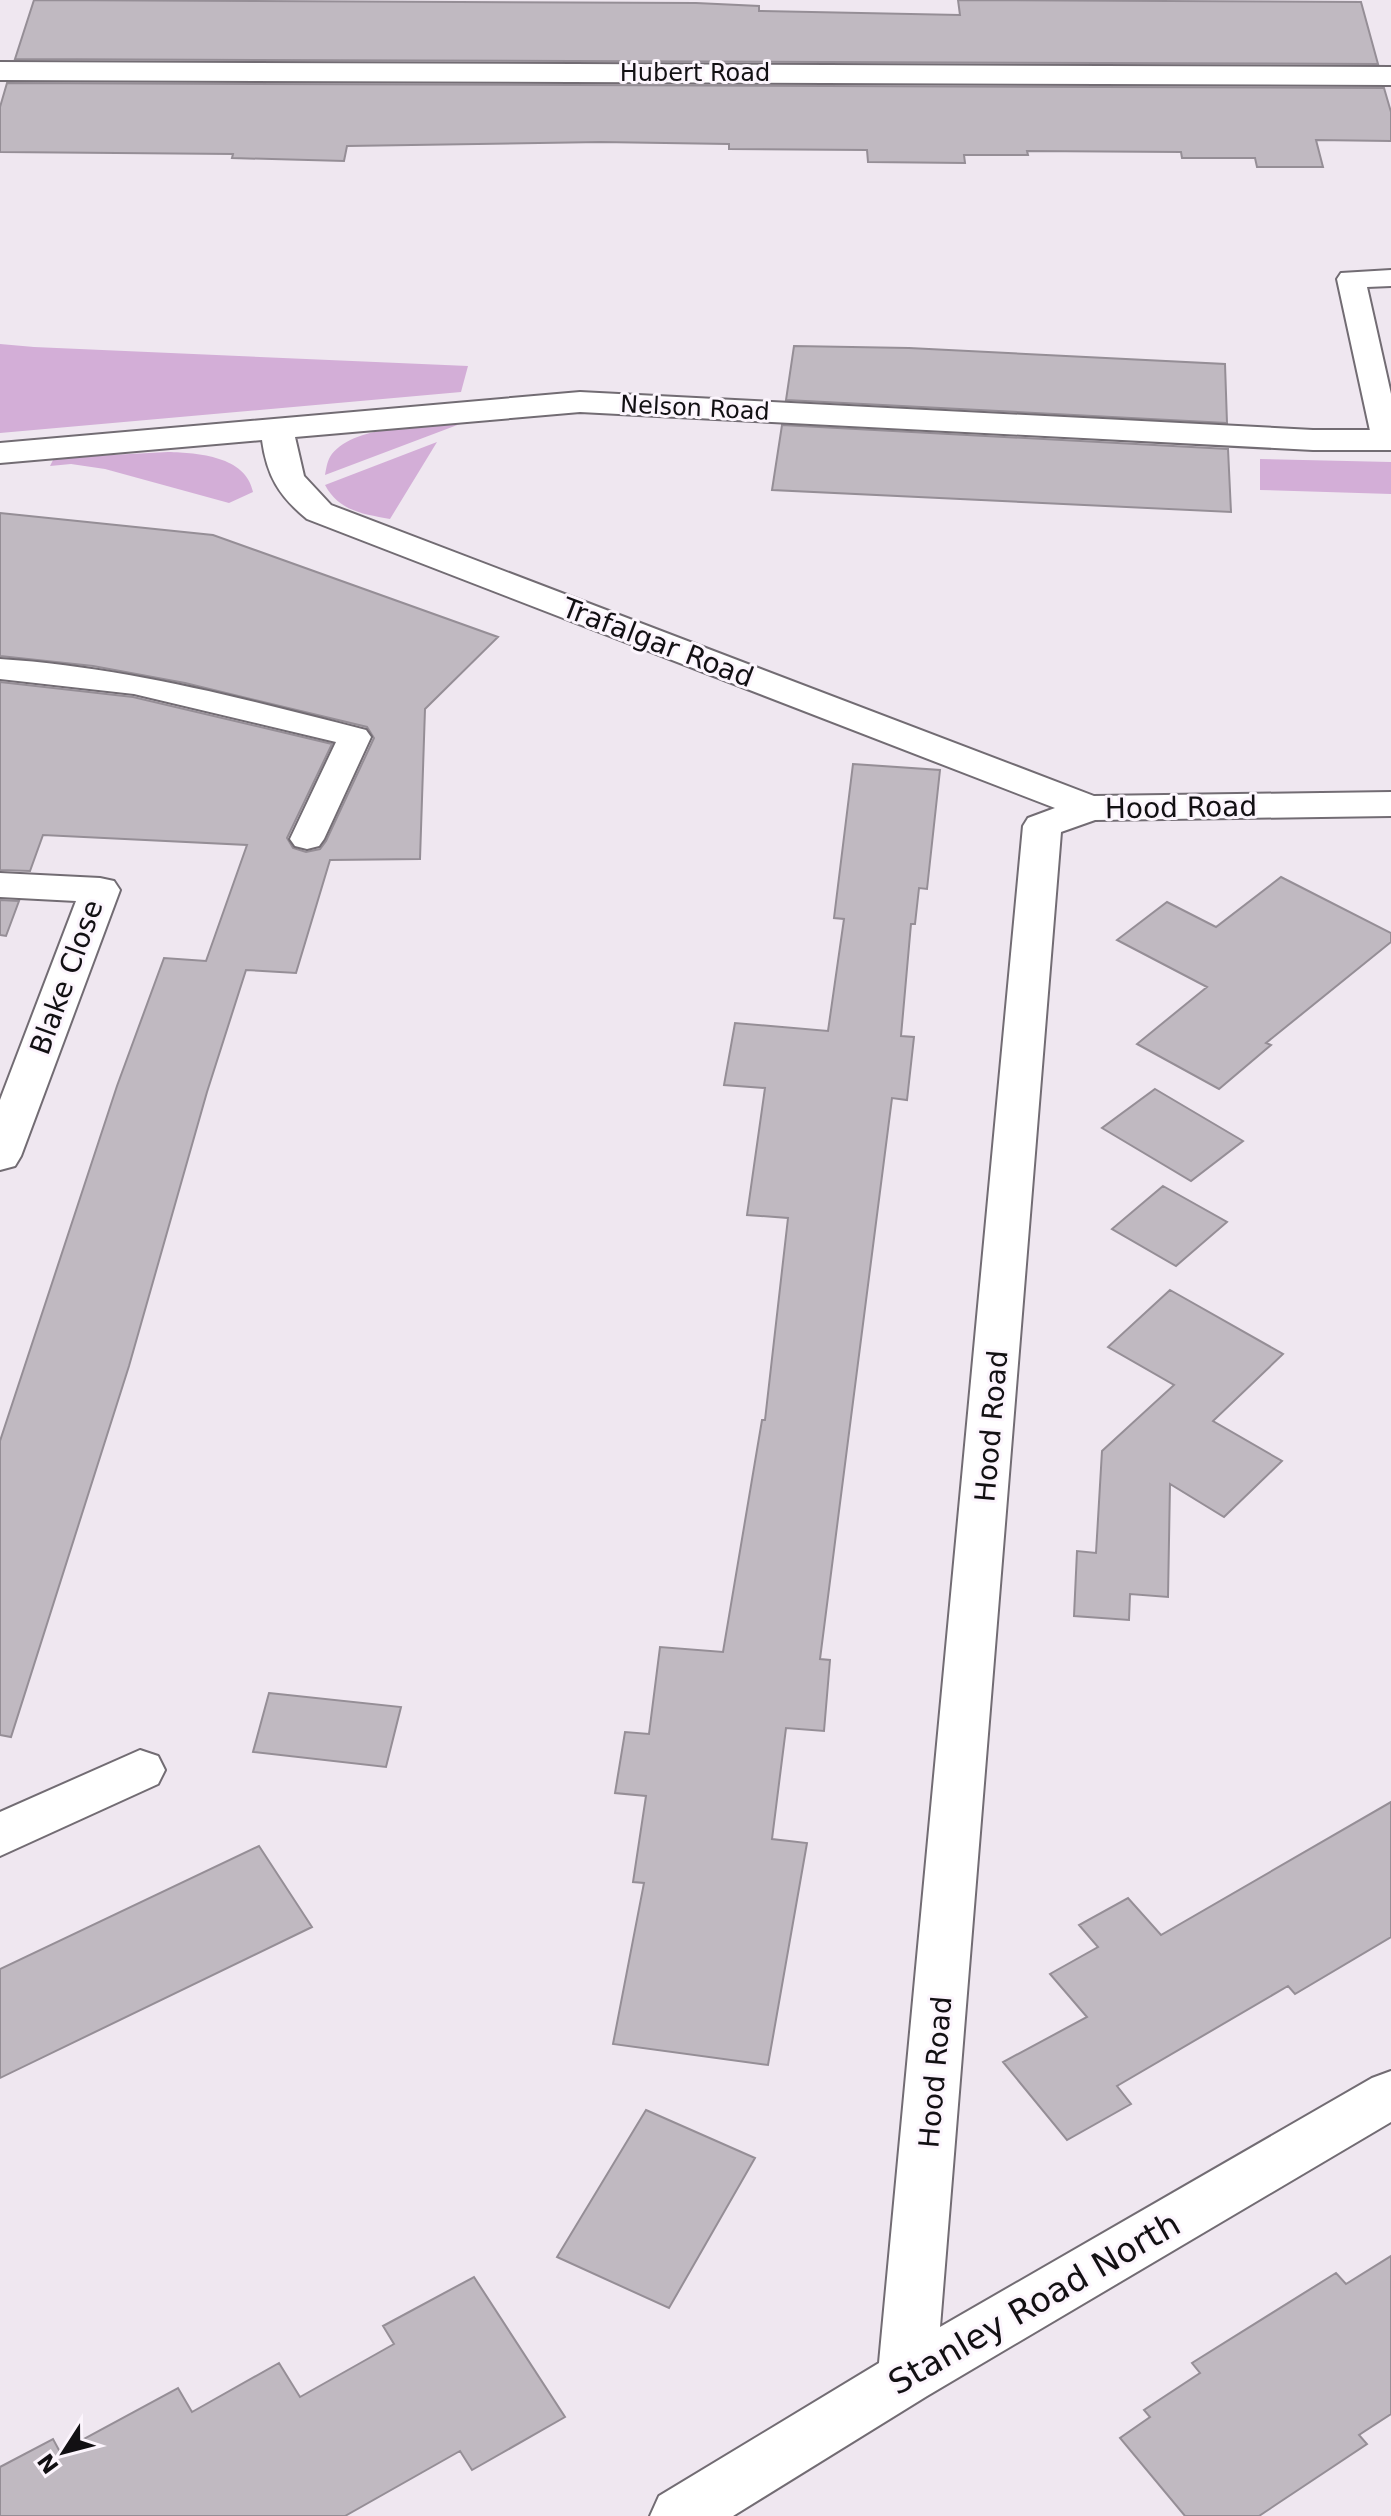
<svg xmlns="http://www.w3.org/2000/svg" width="1391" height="2516" font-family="'DejaVu Sans',sans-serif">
	<rect width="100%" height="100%" fill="#efe7f0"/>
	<path fill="#d3aed7" d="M0,344l34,3 434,19 -7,26 -461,41z
		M460,424l-135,51c1,-5 2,-13 5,-18 21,-33 95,-30 130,-33z
		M437,442l-47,77c-27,-5 -51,-8 -65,-34z
		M168,452c30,1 78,4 85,40l-24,11 -124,-34 -34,-5 -21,2 4,-8z
		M1260,459l131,3v32l-131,-4z"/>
	<path fill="#c0b9c1" stroke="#958e96" stroke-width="2" d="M34,0l662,3 63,3v5l201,4 -2,-15 403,2 17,62 -1363,-5z
		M7,83l1377,5 7,24v29l-75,-1 7,27h-66l-2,-9h-73l-1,-6 -154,-1 1,4h-64l1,8 -97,-1 -1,-12 -138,-1v-5l-128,-2 -254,4 -3,15 -112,-3 1,-4 -233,-2v-45z
		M794,346l115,2 316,16 2,59 -441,-23z
		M782,425l446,24 3,63 -459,-22z
		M0,513l213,22 285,102 -73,72 -5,150 -90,1 -34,113 -50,-3 -39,122 -78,274 -118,371 -11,-2v-294l117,-355 47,-128 42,3 41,-116 -204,-10 -13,36 -30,-1v-188l133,15 199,47 -45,94 6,10 13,4 14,-3 6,-8 48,-103 -7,-11 -182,-44 -92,-17 -93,-10z
		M853,764l87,6 -13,119 -8,-1 -4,36h-4l-10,112 13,1 -7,63 -15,-2 -72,561 10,1 -6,71 -38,-3 -14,111 35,4 -39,222 -155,-21 31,-161 -11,-1 13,-86 -31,-3 10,-61 24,2 11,-87 63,5 39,-232h3l23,-202 -41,-3 18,-127 -41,-3 11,-62 93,8 16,-112 -10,-1z
		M1281,877l110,56v9l-125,101 5,2 -52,44 -82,-45 70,-57 -90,-47 50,-38 49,25z
		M0,900l19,1 -13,35 -6,-1z
		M1155,1089l88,52 -52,40 -89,-53z
		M1163,1186l64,36 -51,44 -64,-37z
		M1170,1290l113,64 -70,67 69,40 -58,56 -54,-33 -2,113 -38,-3 -1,26 -55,-4 3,-65 19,2 6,-102 72,-66 -66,-38z
		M269,1693l132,14 -15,60 -133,-15z
		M1391,1802v135l-96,57 -7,-8 -171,100 14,18 -64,36 -64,-78 84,-45 -37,-43 48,-27 -19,-22 49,-27 33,37z
		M259,1846l53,81 -312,151v-109z
		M646,2110l109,48 -86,150 -112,-51z
		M1391,2256v158l-32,21 8,9 -108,72h-74l-65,-78 30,-21 -6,-7 56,-37 -8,-10 144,-90 10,11z
		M474,2277l91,140 -93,53 -12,-19 -115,65h-345v-49l53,-28 7,13 118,-64 14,24 87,-49 21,34 94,-53 -11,-18z"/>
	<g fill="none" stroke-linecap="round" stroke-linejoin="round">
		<g stroke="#726c73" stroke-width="4">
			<path id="lane" d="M1391,270v16l-24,1 24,107v54l-14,-2 -5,-6 -35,-161 4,-6z
				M0,659c125,8 245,40 366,71l5,7 -47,102 -5,7 -12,3 -12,-3 -5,-7 46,-97 -202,-48 -134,-15z"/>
		</g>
		<g stroke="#726c73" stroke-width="4">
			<path id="street" d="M0,62l1391,5v18l-1391,-5z
				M580,392l733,38h78v20h-78l-733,-38 -285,25 9,39 27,29 763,291 297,-4v24l-296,4 -34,12 -121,1495 432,-249 19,-7v51l-464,274 -194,120h-83l9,-20 220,-133 144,-1537 5,-8 27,-10 -748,-289c-28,-23 -40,-43 -45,-79l-262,23v-20z
				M0,873l100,5 14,3 6,9 -99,266 -6,10 -15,4v-70l76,-199 -76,-4z
				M140,1750l18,6 7,14 -7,14 -158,72v-44z"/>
		</g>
		<use href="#lane" fill="#fff" fill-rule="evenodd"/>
		<use href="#street" fill="#fff" fill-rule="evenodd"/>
	</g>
	<g text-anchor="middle" stroke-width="6" stroke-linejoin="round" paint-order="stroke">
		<g font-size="24" fill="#121013" stroke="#fcf5fd">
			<text x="695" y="81">Hubert Road</text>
			<text transform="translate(695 408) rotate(3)" y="8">Nelson Road</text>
		</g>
		<g font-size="28" fill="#121013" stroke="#fcf5fd">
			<text transform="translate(658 642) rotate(21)" y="10">Trafalgar Road</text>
			<text transform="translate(1181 807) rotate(-1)" y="10">Hood Road</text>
			<text transform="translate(66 977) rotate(-70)" y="10">Blake Close</text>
			<text transform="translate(991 1426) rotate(-85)" y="10">Hood Road</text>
			<text transform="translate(935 2072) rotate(-85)" y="10">Hood Road</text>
		</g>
		<g font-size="34" fill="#121013" stroke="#fcf5fd">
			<text transform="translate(1034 2303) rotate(-30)" y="12">Stanley Road North</text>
		</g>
	</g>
	<g transform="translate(64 2452) rotate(234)" stroke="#fcf5fd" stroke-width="6" paint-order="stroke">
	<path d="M0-6L14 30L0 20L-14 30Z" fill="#121013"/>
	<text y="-12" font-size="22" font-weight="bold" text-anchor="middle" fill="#121013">N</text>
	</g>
</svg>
